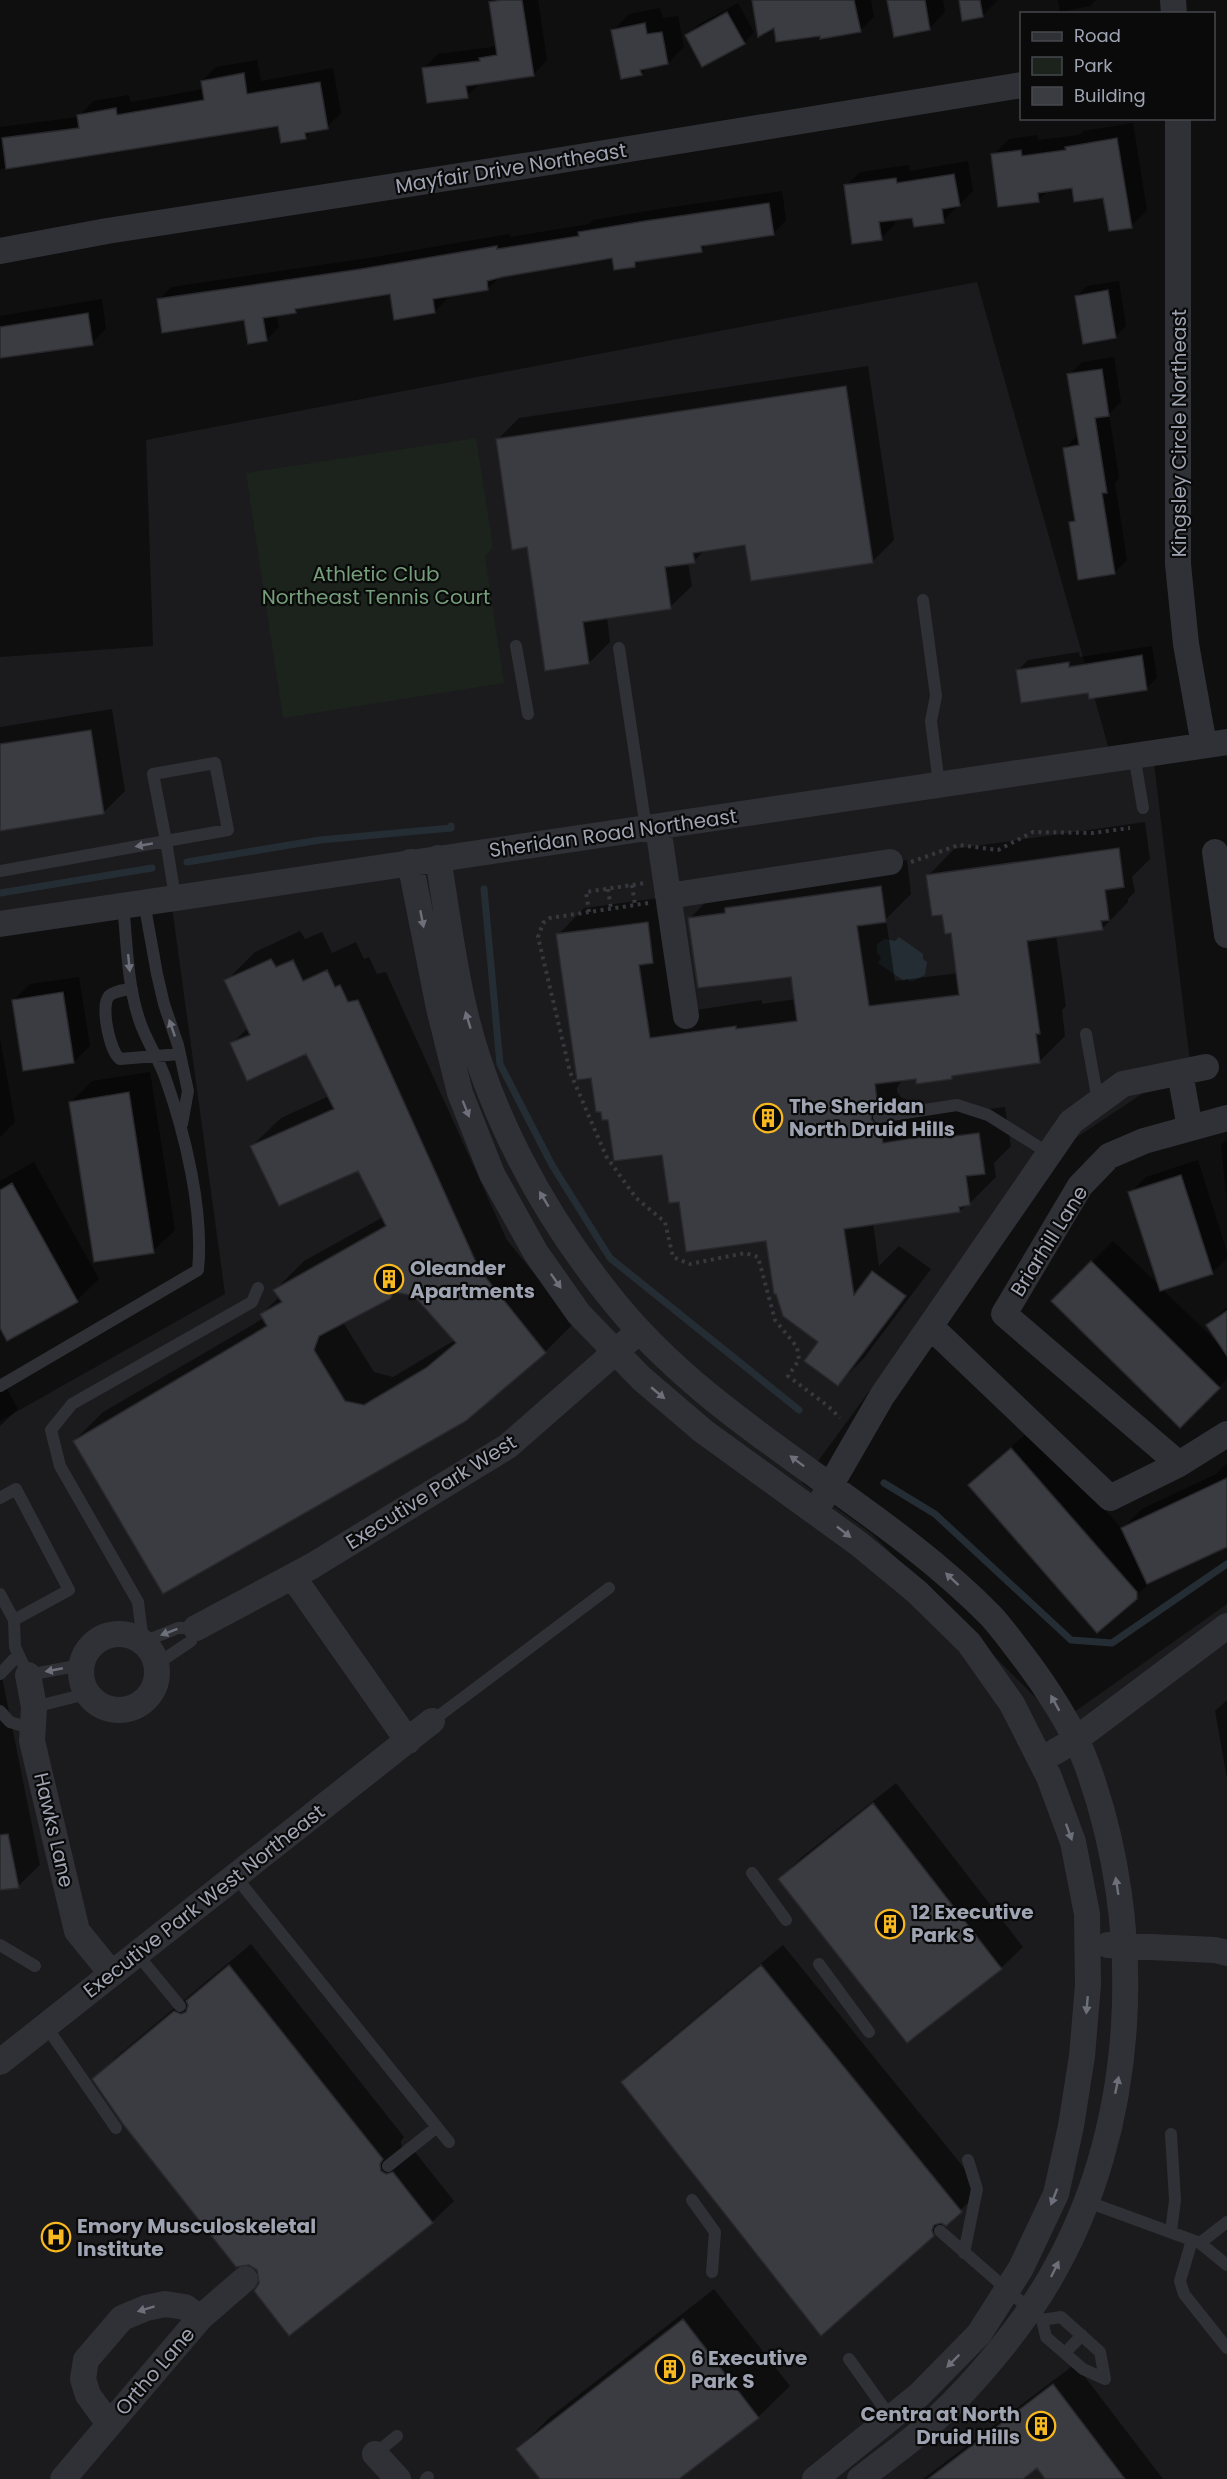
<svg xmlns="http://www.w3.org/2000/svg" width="1227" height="2479" font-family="Poppins,sans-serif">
	<rect width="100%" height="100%" fill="#0f0f10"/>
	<path fill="#1b1b1d" d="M977,282l135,478 41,-5 37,307 -155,103 -233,318 69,50 189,189 167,-118v875h-1227v-1058l225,-127 -54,-394 -171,27v-270l153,-11 -7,-206z"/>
	<path fill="#1b231c" d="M476,438l17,109 -8,10 19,126 -221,35 -37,-245z"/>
	<path fill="#252d34" d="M899,937l24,17v5l4,3 -2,13 -13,7 -6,-3 -2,2 -26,-18 3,-5 -4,-5v-9l8,-5 10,2z"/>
	<path fill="#0007" fill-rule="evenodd" d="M493,0h45l9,60 -14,15 -53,8 -13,13 -43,-28 14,-14 54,-7 5,-3 -6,-41z
		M753,0h118l3,17 -14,14 -39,3 -46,-8z
		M889,0h54l2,12 -16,17z
		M961,0h37l-16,16z
		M1058,0h38l-6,6 -30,6z
		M738,3l16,29 -10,11 -57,-8 11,-10z
		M660,8l3,10 15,-2 6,31 -16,16 -20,4 -7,7 -28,-43 16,-17z
		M257,60l4,21 72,-13 8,45 -14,14 -14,3 -8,8 -26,-14 -279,45v-42l79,-10 14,-16 36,-6 2,7 73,-13 -2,-8 14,-14z
		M1133,123l14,87 -16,16 -27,-30 -31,-9 -24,3 -11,10 -45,-45 16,-16 28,-4 1,5 41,-5 4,-4z
		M968,161l5,30 -30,30 -29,-5 -20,3 1,5 -14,14 -35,-52 14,-14 49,-7 1,6z
		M782,191l4,29 -12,13 -67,11 -6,6 -60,10 -6,6 -21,-9 -113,19 -14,13 -40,6v4l-13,13 -43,-20 -91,14 -5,5 -19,3 3,13 -13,13 -21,-22 -86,-18 12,-13 204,-30 134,-23 1,3 79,-13 4,-4 66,-11z
		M1119,281l7,45 -11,11 -38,-41 10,-10z
		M102,299l4,30 -14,14 -92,13v-40z
		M1114,357l7,45 -12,12 10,64 -4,5 12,77 -13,13 -43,-50 5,-5 -11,-70 13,-13 -9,-60 13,-13z
		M868,366l26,174 -22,22 -125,-18 -42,6 -11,11 -6,1 4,24 -22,21 -63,10 3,25 -21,21 -61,-117 -31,-106 22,-22z
		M1152,646l5,32 -11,10 -57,3 -72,-20 11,-11 51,-8 1,5z
		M112,709l13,82 -22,22 -103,16v-102z
		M1145,822l5,37 -18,18 3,15 -7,7v3l-26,27 -46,6 10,71 -4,4 3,26 -26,26 -84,12 -3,4 -49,1 -6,9v4l5,6 4,1 3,18 63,-9 1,3 32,-4 6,39 -17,17 2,14 -27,27 -10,7 -86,12 6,43 20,-20 32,23 -67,89 -26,26 -17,-42 -53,-103 -88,-39 -17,-47 -54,-35 -16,-42 -35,-141 26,-27 90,-12 2,117 86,-13v4l34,-5 -4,-24 -103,-56 27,-27 37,-10 154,-22 4,34 -25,25 9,62 63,-8 -6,-41 -24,-56 26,-27z
		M300,931l5,8 17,-7 10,21 24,-11 8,17 5,-2 8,17 9,-2 121,268 67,83 -29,29 -80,67 -391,22 29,-29 161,-94 -2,-4 18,-18 -5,-6 29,-29 79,-44 -24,-48 -107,-23 29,-28 48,-22 -22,-44 -75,-9 16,-15 -22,-47 29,-29zM397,1291l18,4 40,45 -62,37 -19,-5 -31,-50 47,-24z
		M79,977l11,69 -16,16 -61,-61 17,-17z
		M0,1038l15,84 -15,15z
		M150,1072l25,158 -22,21 -82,-149 21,-21z
		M1227,1139v66l-6,-60z
		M1198,1160l29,92v6l-15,15 -50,16 58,56 -12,-20 19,-18v72l-47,47 -127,-125 60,-60 47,45 -30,-93 16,-16z
		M34,1162l65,117 -22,21 -69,39 -8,-15v-143z
		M7,1389l11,20 -18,17v-33z
		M1033,1427l89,102 20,-20 74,-35 11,-11v82l-73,34 -57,52 -127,-146z
		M0,1667l40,198 -22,21 -18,3z
		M1227,1700v79l-12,-68z
		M896,1783l127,164 -22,21 -221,-89 22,-22z
		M251,1944l153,193 -3,4 1,8 13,3 39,49 -22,21 -171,62 -3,-15 -164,-190 22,-22z
		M783,1945l199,245 -49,45 -310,-153 21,-21z
		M714,2289l76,97 -32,31 -81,62h-135l-24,-30 31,-31z
		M1075,2364l88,115h-116l-10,-13 -16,13h-98z"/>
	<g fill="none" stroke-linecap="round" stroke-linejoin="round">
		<path stroke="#252d34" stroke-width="7" d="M187,862l133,-22 131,-12v-2
			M484,889l16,175 52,101 58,93 189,152
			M0,893l152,-25
			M884,1483l51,31 136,126 41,3 115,-79"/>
	</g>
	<path fill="#3b3c41" stroke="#29292d" stroke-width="1.5" fill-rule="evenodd" d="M502,0h20l12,76 -68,10 2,12 -41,5 -5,-35 58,-7 -1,-3 18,-3 -8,-53z
		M752,0h102l7,32 -41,7v-3l-44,6 -2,-14 -16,9z
		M887,0h38l5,30 -36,7z
		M959,0h21l3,17 -21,4z
		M727,12l18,32 -43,23 -17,-32z
		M645,23l2,11 15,-2 6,32 -28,6 2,5 -21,4 -10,-49z
		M244,73l3,21 73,-12 8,47 -23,4 1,6 -25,4 -3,-17 -272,43 -4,-31 77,-10 -2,-13 39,-7 1,7 87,-15 -3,-19z
		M1117,138l15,90 -23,3 -6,-33 -29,4 -2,-14 -34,5 1,9 -41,5 -7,-53 30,-4 1,6 44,-6 -1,-3z
		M954,174l6,32 -18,3 2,14 -30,4 -2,-9 -33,4 3,18 -30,4 -8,-59 52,-7 1,5z
		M769,203l5,32 -73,11 1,6 -67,10v5l-21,3 -2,-12 -110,19 -15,4 1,9 -55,9 2,14 -41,7 -4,-26 -95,15 1,4 -33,5 4,23 -19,3 -4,-24 -82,13 -5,-34 204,-30 136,-23v3l82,-13 -1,-4 67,-11z
		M1108,290l8,48 -33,6 -8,-48z
		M88,313l5,32 -93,13v-31z
		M1102,369l7,47 -14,2 12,75h-5l13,81 -37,6 -9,-58 6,-1 -12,-73 16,-3 -12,-71z
		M846,386l27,177 -122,18 -6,-36 -52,8 2,10 -30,4 6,42 -88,13 6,42 -44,7 -18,-124 -15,3 -16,-111z
		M1142,655l5,35 -58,9 -1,-6 -67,10 -5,-33 53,-8v5z
		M91,730l13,84 -104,17v-87z
		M1119,848l5,39 -19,3 4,30 -8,1 2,9 -76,11 13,93h-4l4,29 -88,13v3l-36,5v-5l-41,5 3,25 -6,4 -1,6 4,5 5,1 3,18 63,-10 1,4 32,-4 6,41 -19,2 4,29 -11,2 1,5 -116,17 10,66 18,-24 34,25 -68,90 -34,-25 14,-19 -35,-26 -7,-22h-2l-8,-53 -80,11 -7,-50 -10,1 -7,-48 -48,6 -6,-41h-6l-1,-8h-5l-5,-34 -14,2 -21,-146 92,-12 5,41 -14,2 11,73 86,-12v3l61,-8 -6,-44 -93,11 -10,-70 37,-5v-5l156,-22 5,36 -29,4 12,80 90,-11 -8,-62 -6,1 -3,-19 -10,1 -6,-41z
		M271,959l5,8 17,-7 10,21 24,-11 8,17 5,-2 8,17 10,-2 121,269 67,84 -80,68 -303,173 -90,-153 194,-115 -7,-12 22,-12 -9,-12 113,-64 -28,-55 -79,35 -29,-60 84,-37 -28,-55 -59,27 -17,-38 20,-8 -26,-55zM394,1292l20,4 42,47 -30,25 -62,37 -19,-4 -31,-51 5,-14 71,-37z
		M63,992l11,71 -51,8 -11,-71z
		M129,1092l25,161 -60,9 -25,-160z
		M1181,1175l32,99 -53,17 -32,-99z
		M12,1183l66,119 -71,39 -7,-13v-138z
		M1091,1261l129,127 -40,40 -129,-127z
		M1227,1311v45l-21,-31z
		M1011,1448l126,144v7l-40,34 -129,-148z
		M1227,1478v69l-80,37 -26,-56z
		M873,1803l129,166 -95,74 -129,-164z
		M8,1834l11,54 -19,2v-55z
		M229,1965l154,194 -3,5 1,7 5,3 7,-2 40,51 -144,113 -35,-45 5,-8 -2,-13 -8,-5 -13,2 -113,-143 -31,-45 82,-68 7,3 5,-2 2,-7 -2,-4z
		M761,1965l201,247 -16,14 -5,-3 -7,2 -2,5 2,6 -113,100 -200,-254z
		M683,2319l76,99 -80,61h-139l-24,-30z
		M1053,2384l72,95h-80l-8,-11 -14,11h-95z"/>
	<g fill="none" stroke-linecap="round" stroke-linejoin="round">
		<path stroke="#36383d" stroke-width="4" stroke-dasharray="3 4.5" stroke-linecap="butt" d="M911,862l48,-17 39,5 35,-18 60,1 37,-5
			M632,885l3,20
			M608,889l3,20
			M648,903l-98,15 -7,5 -5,14 32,135 36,84 30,42 29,24 8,35 17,7 55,-11 13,4 17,63 22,27 2,13 -11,16 41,31 11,11
			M589,912l-3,-20 59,-9"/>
		<path stroke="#303136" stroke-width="12" d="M923,600l13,96 -5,25 8,63
			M516,646l12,68
			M619,648l27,180
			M1134,755l9,53
			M215,763l13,67 -62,11 -13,-67z
			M0,871l166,-30 9,56
			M144,902l13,72 7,30 14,41 10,46 -6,33
			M132,989c-7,1 -18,2 -23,7 -9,10 1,56 11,63l60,-5
			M1086,1034l12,67
			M879,1117l78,-12 31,10 62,39
			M0,1386l198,-116c6,-59 -13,-137 -33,-193 -7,-20 -20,-38 -26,-58 -12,-36 -12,-77 -16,-114
			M0,1498l16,-9 53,101 -55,30 -14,-26
			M14,1620l1,27 13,28 53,-10
			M157,1664l34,-23 5,-13h-18l-35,14 -5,-40 -78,-136 -9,-36 21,-26 180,-102 6,-14
			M0,1674l18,-19
			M34,1707l52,-13
			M0,1711l10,11 23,7
			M432,1721l177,-133
			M752,1873l34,47
			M235,1876l214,266
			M0,1945l35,21
			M137,1954l43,52
			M819,1964l50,68
			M46,2026l70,102
			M1171,2134l4,66 -4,32
			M388,2166l49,-39
			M692,2200l23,32 -3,40
			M1088,2202l112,41 27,-21
			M940,2231l102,89 4,17 37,32 22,10
			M1192,2240l-12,41 4,13 43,54
			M1200,2243l27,22
			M964,2253l13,-64 -9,-29
			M1042,2320l19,-3 39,35 5,27
			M1065,2353l17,-18
			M849,2359l42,59
			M375,2454l22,-18
			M426,2479l2,-2"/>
		<path stroke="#303136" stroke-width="26" d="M1173,0l1,14
			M1178,118v446l8,80 18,101
			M0,251l107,-20 430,-67 485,-79
			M658,827l28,189
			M1215,852l12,83
			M438,858c8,48 14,98 25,146 23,104 78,206 144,289 104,134 266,203 384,323 11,12 21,26 31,39 23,30 52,74 65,110 60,164 51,363 -38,515 -26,45 -74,103 -112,138 -24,22 -52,41 -77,61
			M410,862l29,146 21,85 32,81 44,79 43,61 62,64 62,53 156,113 58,48 52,51 43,61 37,73 24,65 14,72 1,71 -6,71 -11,70 -15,68 -35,74 -42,66 -60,61 -104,84
			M668,896l222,-34
			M0,924l1227,-182
			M1180,1073l10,55
			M1227,1118l-83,23 -35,15 -29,30 -76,128 175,150 48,-30
			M931,1327l179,171 69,-34
			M822,1500l60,-104 189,-274 52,-38 83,-17
			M293,1577l115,164
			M196,1628l116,-62 196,-120 121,-106
			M81 1672a38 38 0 1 1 76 0a38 38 0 1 1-76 0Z
			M28,1675l6,32 -2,34 45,190 35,43
			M1041,1760l34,-20 152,-114
			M1108,1945l107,5 12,3
			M0,2062l432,-341
			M109,2424l-21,-29 -5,-16 3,-19 36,-42 24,-10 19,-4 20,3 15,11
			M375,2454l23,25
			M63,2479l137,-161 45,-39"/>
	</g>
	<defs><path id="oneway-solid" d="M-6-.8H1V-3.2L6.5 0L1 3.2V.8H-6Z" transform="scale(1.5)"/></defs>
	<g fill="#6d707a">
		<use href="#oneway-solid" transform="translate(144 845) rotate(170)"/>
		<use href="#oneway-solid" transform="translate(422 919) rotate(79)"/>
		<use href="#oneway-solid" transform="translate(129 963) rotate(84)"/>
		<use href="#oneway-solid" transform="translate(468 1020) rotate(-107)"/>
		<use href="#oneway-solid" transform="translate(172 1028) rotate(-109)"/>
		<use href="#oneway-solid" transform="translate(466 1109) rotate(68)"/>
		<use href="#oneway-solid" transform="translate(544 1199) rotate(-121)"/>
		<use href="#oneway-solid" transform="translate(556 1281) rotate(55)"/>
		<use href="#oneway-solid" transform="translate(658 1393) rotate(40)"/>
		<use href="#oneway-solid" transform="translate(797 1461) rotate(-143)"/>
		<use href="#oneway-solid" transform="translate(844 1532) rotate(38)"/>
		<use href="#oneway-solid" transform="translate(952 1579) rotate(-137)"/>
		<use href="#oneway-solid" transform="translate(169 1632) rotate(159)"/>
		<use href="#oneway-solid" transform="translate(54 1670) rotate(169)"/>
		<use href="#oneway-solid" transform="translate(1055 1703) rotate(-119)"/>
		<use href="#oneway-solid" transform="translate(1069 1832) rotate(70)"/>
		<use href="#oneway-solid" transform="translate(1117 1886) rotate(-99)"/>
		<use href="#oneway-solid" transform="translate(1087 2005) rotate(95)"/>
		<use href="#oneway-solid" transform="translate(1117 2085) rotate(-78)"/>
		<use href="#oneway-solid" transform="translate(1054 2197) rotate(111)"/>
		<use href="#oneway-solid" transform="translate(1055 2269) rotate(-64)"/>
		<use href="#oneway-solid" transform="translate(146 2309) rotate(163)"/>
		<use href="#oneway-solid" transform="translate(953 2361) rotate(135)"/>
	</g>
	<defs>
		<g id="building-ring" transform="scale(1.5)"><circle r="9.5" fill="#0a0a0b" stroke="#f7b820" stroke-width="1.5"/><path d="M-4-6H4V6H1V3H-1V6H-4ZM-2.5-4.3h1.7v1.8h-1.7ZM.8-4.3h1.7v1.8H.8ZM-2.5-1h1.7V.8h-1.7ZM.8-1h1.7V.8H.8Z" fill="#f7b820"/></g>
		<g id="hospital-ring" transform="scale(1.5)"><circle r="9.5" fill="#0a0a0b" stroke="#f7b820" stroke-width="1.5"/><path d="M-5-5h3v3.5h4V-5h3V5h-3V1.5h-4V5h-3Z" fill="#f7b820"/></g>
	</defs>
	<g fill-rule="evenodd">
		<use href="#building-ring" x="768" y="1118"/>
		<use href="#building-ring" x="389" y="1279"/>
		<use href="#building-ring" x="890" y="1924"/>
		<use href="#hospital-ring" x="56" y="2237"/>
		<use href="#building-ring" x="670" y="2369"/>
		<use href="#building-ring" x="1041" y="2426"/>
	</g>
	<g text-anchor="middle" stroke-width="4.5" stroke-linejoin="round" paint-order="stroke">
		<g font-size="20" fill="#9fa4b2" stroke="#0a0a0b">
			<text transform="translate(511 168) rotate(-9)" y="7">Mayfair Drive Northeast</text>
			<text transform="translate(1179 433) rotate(-90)" y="7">Kingsley Circle Northeast</text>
			<text transform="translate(613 833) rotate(-8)" y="7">Sheridan Road Northeast</text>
			<text transform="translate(1049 1241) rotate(-58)" y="7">Briarhill Lane</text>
			<text transform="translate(431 1492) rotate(-32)" y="7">Executive Park West</text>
			<text transform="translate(54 1830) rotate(77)" y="7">Hawks Lane</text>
			<text transform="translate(204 1901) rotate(-38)" y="7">Executive Park West Northeast</text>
			<text transform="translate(155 2371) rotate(-49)" y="7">Ortho Lane</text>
		</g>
		<g font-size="20" fill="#759e7a" stroke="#0a0a0b">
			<text x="376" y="581">Athletic Club<tspan x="376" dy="23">Northeast Tennis Court</tspan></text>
		</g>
		<g font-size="20" font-weight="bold" fill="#9fa4b2" stroke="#0a0a0b" text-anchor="start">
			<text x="789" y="1113">The Sheridan<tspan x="789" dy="23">North Druid Hills</tspan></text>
			<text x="410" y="1275">Oleander<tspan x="410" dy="23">Apartments</tspan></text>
			<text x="911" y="1919">12 Executive<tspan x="911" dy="23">Park S</tspan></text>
			<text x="77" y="2233">Emory Musculoskeletal<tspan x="77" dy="23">Institute</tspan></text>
			<text x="691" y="2365">6 Executive<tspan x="691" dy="23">Park S</tspan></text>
			<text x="1020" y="2421" text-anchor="end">Centra at North<tspan x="1020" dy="23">Druid Hills</tspan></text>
		</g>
	</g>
	<rect x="1020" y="12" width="195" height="108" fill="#0a0a0b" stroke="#46484e" stroke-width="1.5"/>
	<rect x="1032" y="32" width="30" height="9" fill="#303136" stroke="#46484e" stroke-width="1.5"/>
	<text x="1074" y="42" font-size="18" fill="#9fa4b2">Road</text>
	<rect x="1032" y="57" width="30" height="18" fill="#1b231c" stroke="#46484e" stroke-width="1.5"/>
	<text x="1074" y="72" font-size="18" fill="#9fa4b2">Park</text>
	<rect x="1032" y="87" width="30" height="18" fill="#3b3c41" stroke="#46484e" stroke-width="1.5"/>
	<text x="1074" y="102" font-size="18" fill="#9fa4b2">Building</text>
</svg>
